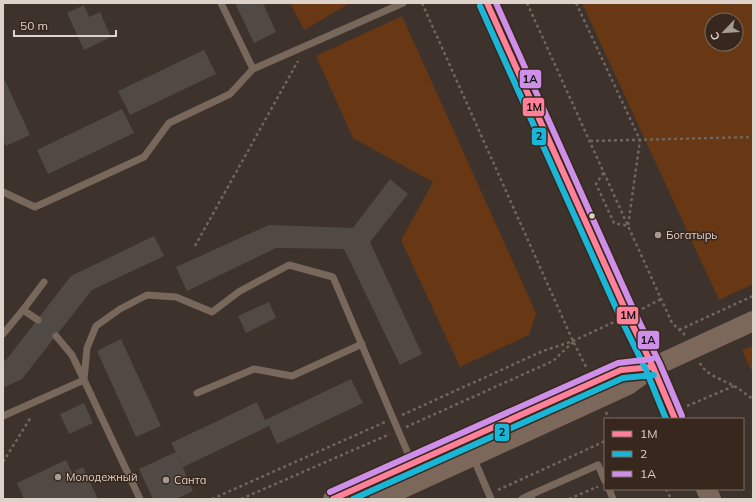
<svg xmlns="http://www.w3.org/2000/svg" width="756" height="502" font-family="Mulish,sans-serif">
	<rect width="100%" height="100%" fill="#3d322c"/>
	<path fill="#673813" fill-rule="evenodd" d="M290,3h60l-46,27z
		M582,3h171v281l-34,16zM712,20h24v24h-24z
		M402,16l134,297 -7,22 -69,32 -59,-127 32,-58 -80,-44 -37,-82z
		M753,346v28l-11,-24z"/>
	<path fill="#514944" d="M235,3h28l13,29 -22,11z
		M84,5l5,12 11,-5 11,25 -27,13 -17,-37z
		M204,50l12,24 -86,41 -12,-24z
		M3,76l27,59 -24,11 -3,-6z
		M122,109l12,24 -86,41 -11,-24z
		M390,179l18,15 -38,48 52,112 -22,11 -56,-116 -68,-1 -89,43 -11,-24 93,-42 84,3z
		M154,236l10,20 -72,34 -70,89 -19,9v-27l3,-1 65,-84z
		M269,302l7,16 -30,15 -8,-17z
		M121,339l40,87 -25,11 -39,-86z
		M351,379l12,24 -86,41 -8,-18 -86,41 -6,-13 16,37 -17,8h-23l-14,-30 37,-17 -5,-9 86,-41 8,18z
		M84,403l9,20 -24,11 -9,-20z
		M66,460l6,12 11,-5 15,32h-74l-7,-16z"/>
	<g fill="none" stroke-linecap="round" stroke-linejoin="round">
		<path stroke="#73655c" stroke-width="2.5" stroke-dasharray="3 3" stroke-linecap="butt" d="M422,3l151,338 13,26
			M527,3l145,320 13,12
			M576,3l64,137 -12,86 -14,-3 -18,-39 8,-12
			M590,141l163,-4
			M195,246l103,-185
			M642,309l19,-10
			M679,330l74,-34
			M700,363c5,12 24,17 34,23 7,4 13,9 19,13
			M687,406l47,-20
			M606,412l3,7
			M402,415l141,-64 30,-10 41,-19
			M406,427l147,-66 20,-19
			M3,462l28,-45
			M666,489l5,10
			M498,490l107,-49
			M212,499l173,-77
			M241,499l149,-65
			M569,499l28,-12v1"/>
		<path stroke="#78675b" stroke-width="7" d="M221,3l32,66
			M3,192l32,15 109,-50 25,-34 61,-29 23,-25 150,-66
			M23,310l21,-28
			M3,334l20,-24 15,10
			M56,336l16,19 12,25
			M84,380l3,-32 9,-22 24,-17 27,-14 29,2 36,15 28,-21 49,-26 44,12 79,186
			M197,393l57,-24 38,7 70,-32
			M3,416l81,-36 56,119
			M473,457l18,42
			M609,489l4,10
			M530,495l68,-30 7,16
			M522,499l8,-4 2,4"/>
		<path stroke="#7c685a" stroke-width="20" d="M487,3l141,313 25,51 22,52
			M706,489l5,10
			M333,499l288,-129 32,-3
			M379,499l249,-114 25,-18 100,-46"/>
		<g stroke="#38271c" stroke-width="9">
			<path id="bus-1" d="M487,3l141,313 25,51 22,52
				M333,499l288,-129 32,-3"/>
		</g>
		<g stroke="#38271c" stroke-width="9">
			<path id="bus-2" d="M480,6l141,313 25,51 20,49
				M353,499l270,-121 31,-3"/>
		</g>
		<g stroke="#38271c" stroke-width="9">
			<path id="bus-3" d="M496,3l139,310 25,51 22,52
				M330,492l288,-129 34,-4"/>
		</g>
		<use href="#bus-1" stroke="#ff8098" stroke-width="6"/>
		<use href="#bus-2" stroke="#1ab6d8" stroke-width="6"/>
		<use href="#bus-3" stroke="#ce8fe9" stroke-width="6"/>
	</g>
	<circle fill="#ded3cb" stroke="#38271c" stroke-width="1.5" cx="592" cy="216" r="3.5"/>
	<g fill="#a69b93" stroke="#38271c" stroke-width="1.5">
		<circle cx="658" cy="235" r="4"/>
		<circle cx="58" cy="477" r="4"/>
		<circle cx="166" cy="480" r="4"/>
	</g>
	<g text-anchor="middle" stroke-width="3" stroke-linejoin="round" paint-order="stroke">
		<g font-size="11" fill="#ded3cb" stroke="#38271c" text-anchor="start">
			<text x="666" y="239">Богатырь</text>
			<text x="66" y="481">Молодежный</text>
			<text x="174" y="484">Санта</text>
		</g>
	</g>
	<g stroke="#38271c" stroke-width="1.5">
		<rect x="519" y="69" width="23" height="20" rx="4" fill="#ce8fe9"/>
		<rect x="522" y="97" width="23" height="20" rx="4" fill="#ff8098"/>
		<rect x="531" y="127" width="16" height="19" rx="4" fill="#1ab6d8"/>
		<rect x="616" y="306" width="23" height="19" rx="4" fill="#ff8098"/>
		<rect x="637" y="330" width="23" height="20" rx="4" fill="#ce8fe9"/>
		<rect x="494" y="423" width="16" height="19" rx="4" fill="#1ab6d8"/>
	</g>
	<g font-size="11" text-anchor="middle" font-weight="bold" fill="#111">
		<text x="530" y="83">1А</text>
		<text x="534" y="111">1М</text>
		<text x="539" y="140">2</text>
		<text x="628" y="319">1М</text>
		<text x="648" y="344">1А</text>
		<text x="502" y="436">2</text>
	</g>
	<rect width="756" height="502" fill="none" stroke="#ded3cb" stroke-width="8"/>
	<rect x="604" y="418" width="140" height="72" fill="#38271c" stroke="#7a6c62"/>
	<rect x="612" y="431" width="20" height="6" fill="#ff8098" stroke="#7a6c62"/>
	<text x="640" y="438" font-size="12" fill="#ded3cb">1М</text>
	<rect x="612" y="451" width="20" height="6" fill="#1ab6d8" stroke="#7a6c62"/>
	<text x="640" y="458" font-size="12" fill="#ded3cb">2</text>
	<rect x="612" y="471" width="20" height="6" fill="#ce8fe9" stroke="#7a6c62"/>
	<text x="640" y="478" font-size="12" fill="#ded3cb">1А</text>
	<g transform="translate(724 32) rotate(245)"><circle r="19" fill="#38271c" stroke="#7a6c62"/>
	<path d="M0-3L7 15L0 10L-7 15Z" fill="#a69b93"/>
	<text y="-6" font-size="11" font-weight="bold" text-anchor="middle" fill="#ded3cb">С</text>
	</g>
	<path d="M14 30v6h102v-6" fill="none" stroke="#ded3cb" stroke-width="2"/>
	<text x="20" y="30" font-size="12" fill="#ded3cb" stroke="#38271c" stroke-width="3" paint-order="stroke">50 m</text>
</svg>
